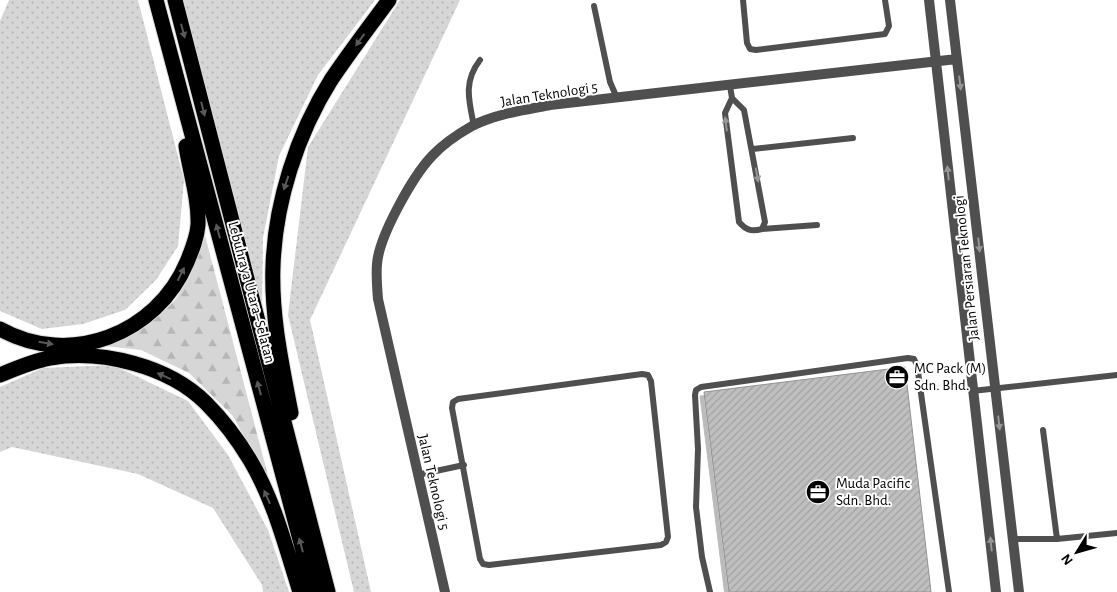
<svg xmlns="http://www.w3.org/2000/svg" width="1117" height="592" font-family="'Alegreya Sans',sans-serif">
	<defs>
		<pattern id="grass-dots" width="8" height="8" patternUnits="userSpaceOnUse" patternTransform="scale(1.25)"><rect width="8" height="8" fill="#d6d6d6"/><path d="M2 2h.1M6 6h.1" fill="none" stroke="#b6b6b6" stroke-width="1.8" stroke-linecap="round"/></pattern>
		<pattern id="forest-firs" width="22" height="20" patternUnits="userSpaceOnUse" patternTransform="scale(1.25)"><rect width="22" height="20" fill="#d6d6d6"/><path d="M5 1l3.5 6h-7zM16 11l3.5 6h-7z" fill="#b6b6b6"/></pattern>
		<pattern id="building-hatch" width="6" height="6" patternUnits="userSpaceOnUse" patternTransform="scale(1.25)"><rect width="6" height="6" fill="#bfbfbf"/><path d="M-1 1l2-2M0 6l6-6M5 7l2-2" fill="none" stroke="#a2a2a2"/></pattern>
		<filter id="shadow"><feDropShadow dx="-4" dy="4" stdDeviation="0" flood-color="#0004"/></filter>
	</defs>
	<rect width="100%" height="100%" fill="#fff"/>
	<path fill="url(#grass-dots)" d="M9,0h129l46,180 -6,66 -22,34 -31,30 -42,14 -41,5 -42,-18v-290z
		M180,0h195l-57,75 -39,81 -16,82 -1,67z
		M400,0h60l-150,320 61,272h-17l-66,-277 20,-168z
		M113,365l75,36 40,54 40,75 21,62h-26l-1,-7 -49,-77 -75,-34 -126,-27 -12,5v-65l43,-19z"/>
	<path fill="url(#forest-firs)" d="M202,224l69,263 -38,-71 -44,-43 -48,-23 -47,-5c27,-12 61,-21 81,-45 16,-21 21,-52 27,-76z"/>
	<path fill="url(#building-hatch)" stroke="#939393" filter="url(#shadow)" d="M905,367l26,225h-202l-25,-200z"/>
	<g fill="none" stroke-linecap="round" stroke-linejoin="round">
		<g stroke="#dbdbdb" stroke-width="17">
			<path id="motorway" d="M156,0l158,592
				M175,0l153,592
				M0,329c70,39 157,5 187,-67 5,-12 10,-24 11,-37 1,-26 -8,-53 -12,-79
				M0,375c17,-7 33,-14 50,-17 51,-9 119,8 156,45 17,17 32,37 44,57 24,40 36,88 50,132
				M291,413c-9,-48 -20,-97 -18,-147 2,-63 24,-132 58,-186 18,-27 38,-53 58,-80"/>
		</g>
		<path stroke="#4f4f4f" stroke-width="6" d="M743,0l4,43 3,6 6,1 129,-16 4,-8 -4,-26
			M594,6l16,76 7,16
			M730,86l2,12 -7,15 14,109c7,8 12,10 23,7l3,-7 -21,-112 -12,-12
			M474,126c-5,-25 -11,-44 6,-66
			M753,149l100,-11
			M762,229l55,-4
			M642,374l6,1 3,6 17,156 -2,5 -5,3 -172,20 -6,-1 -3,-5 -28,-151 1,-6 5,-3z
			M972,391l145,-16
			M1043,430l14,109
			M417,475l47,-10
			M1013,539h44l60,-6
			M710,592l-8,-35 -6,-50 2,-58 -3,-54 1,-5 5,-3 207,-29 6,1 3,6 32,227"/>
		<path stroke="#4f4f4f" stroke-width="10" d="M929,0l67,592
			M950,0l69,592
			M445,592l-67,-293c-1,-12 -2,-24 -1,-35 2,-28 36,-88 55,-108 11,-12 26,-22 40,-30 24,-12 52,-16 78,-21l407,-46"/>
		<use href="#motorway" stroke="#000" stroke-width="15"/>
	</g>
	<defs><path id="oneway-solid" d="M-6-.8H1V-3.2L6.5 0L1 3.2V.8H-6Z" transform="scale(1.25)"/></defs>
	<g fill="#595959">
		<use href="#oneway-solid" transform="translate(183 31) rotate(75)"/>
		<use href="#oneway-solid" transform="translate(360 40) rotate(126)"/>
		<use href="#oneway-solid" transform="translate(203 109) rotate(76)"/>
		<use href="#oneway-solid" transform="translate(286 183) rotate(108)"/>
		<use href="#oneway-solid" transform="translate(218 231) rotate(-105)"/>
		<use href="#oneway-solid" transform="translate(181 274) rotate(-63)"/>
		<use href="#oneway-solid" transform="translate(46 343) rotate(10)"/>
		<use href="#oneway-solid" transform="translate(164 376) rotate(-156)"/>
		<use href="#oneway-solid" transform="translate(259 388) rotate(-105)"/>
		<use href="#oneway-solid" transform="translate(267 497) rotate(-114)"/>
		<use href="#oneway-solid" transform="translate(301 545) rotate(-105)"/>
	</g>
	<g fill="#959595">
		<use href="#oneway-solid" transform="translate(960 83) rotate(83)"/>
		<use href="#oneway-solid" transform="translate(726 124) rotate(-97)"/>
		<use href="#oneway-solid" transform="translate(948 173) rotate(-96)"/>
		<use href="#oneway-solid" transform="translate(757 175) rotate(80)"/>
		<use href="#oneway-solid" transform="translate(979 245) rotate(84)"/>
		<use href="#oneway-solid" transform="translate(999 423) rotate(83)"/>
		<use href="#oneway-solid" transform="translate(991 544) rotate(-96)"/>
	</g>
	<defs>
		<g id="office-disc" transform="scale(1.25)"><circle r="9.5" fill="#000" stroke="#fff"/><path d="M-6-3h4V-5.5h4V-3h4V5H-6ZM-1-4.5V-3h2v-1.5ZM-6 0V1H6V0Z" fill="#fff"/></g>
	</defs>
	<g fill-rule="evenodd">
		<use href="#office-disc" x="897" y="377"/>
		<use href="#office-disc" x="818" y="492"/>
	</g>
	<g text-anchor="middle" stroke-width="4" stroke-linejoin="round" paint-order="stroke">
		<g font-size="15" fill="#000" stroke="#fff">
			<text transform="translate(549 94) rotate(-9)" y="5">Jalan Teknologi 5</text>
			<text transform="translate(966 268) rotate(-96)" y="5">Jalan Persiaran Teknologi</text>
			<text transform="translate(252 292) rotate(75)" y="5">Lebuhraya Utara–Selatan</text>
			<text transform="translate(434 482) rotate(77)" y="5">Jalan Teknologi 5</text>
		</g>
		<g font-size="15" fill="#000" stroke="#fff" text-anchor="start">
			<text x="914" y="373">MC Pack (M)<tspan x="914" dy="17">Sdn. Bhd.</tspan></text>
			<text x="836" y="488">Muda Pacific<tspan x="836" dy="17">Sdn. Bhd.</tspan></text>
		</g>
	</g>
	<g transform="translate(1077 552) rotate(233)" stroke="#ffffff" stroke-width="4" paint-order="stroke">
	<path d="M0-4L9 19L0 12L-9 19Z" fill="#000000"/>
	<text y="-8" font-size="14" font-weight="bold" text-anchor="middle" fill="#000000">N</text>
	</g>
</svg>
